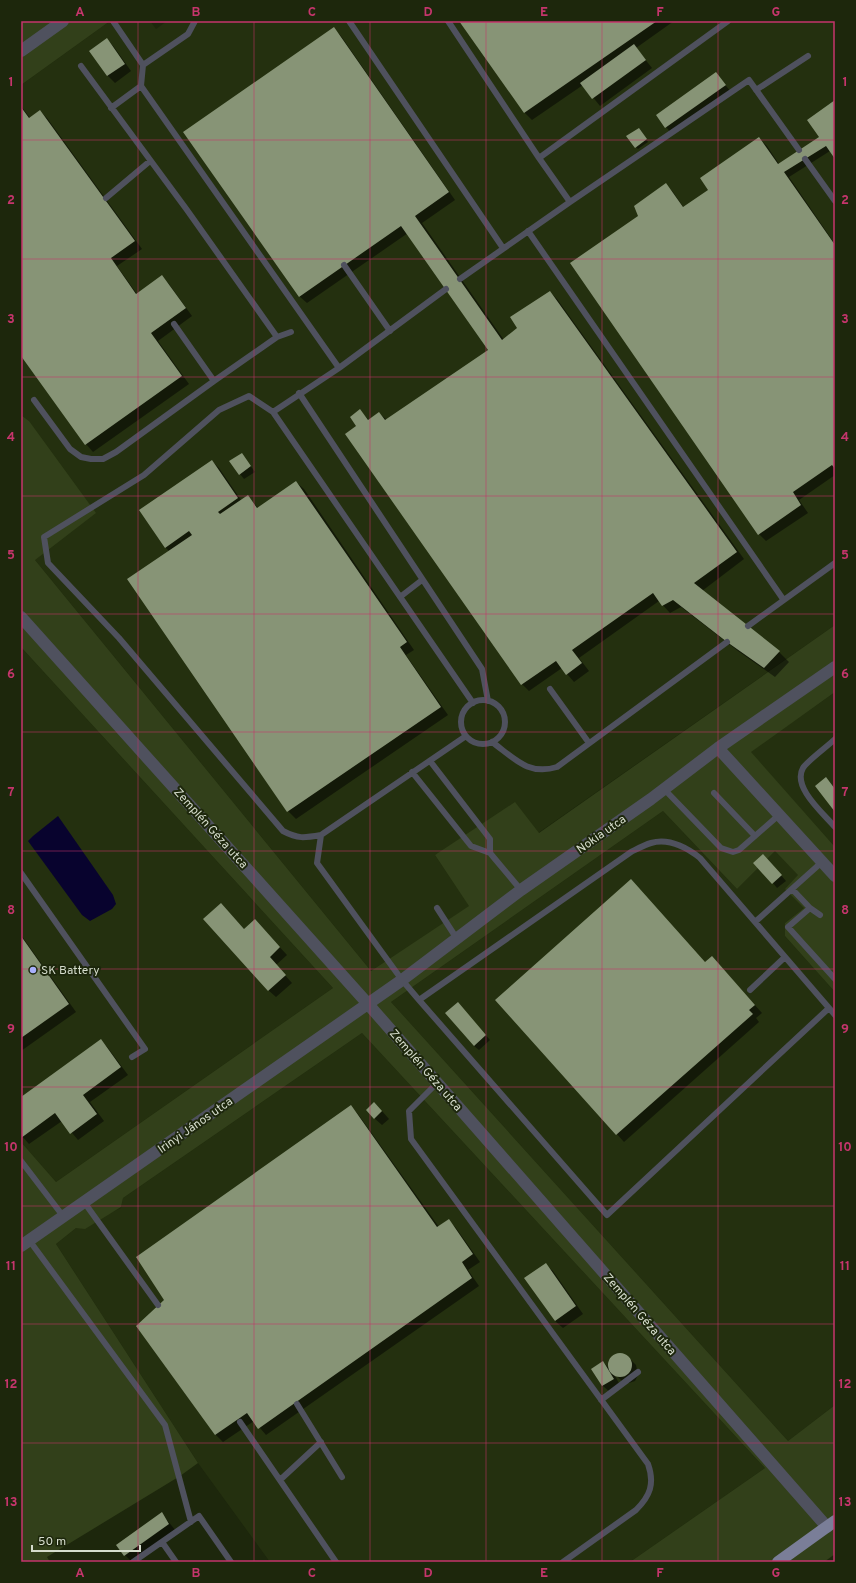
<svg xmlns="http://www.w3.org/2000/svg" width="856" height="1583" font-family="Overpass,sans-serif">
	<rect width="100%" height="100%" fill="#1d270c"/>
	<path fill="#24300f" d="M110,21h40l6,8 11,-8h668v604l-297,208 -103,22 35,51 -99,65 -336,-411 -6,-139 -8,-6v-330z
		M21,647l312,341 -277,194 -35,-40z
		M835,692v155l-85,-95z
		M663,811l74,78 38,-38 24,24 5,33 -19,15v13l50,56v413l-47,36 -397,-439z
		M362,1033l403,435 -135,94h-360l-72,-99 -142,-219 20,-16 45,-20 2,-10z"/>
	<path fill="#32401a" d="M21,21h89l-89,64z
		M21,415l8,6 67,92 -61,47 336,411 98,-65 -34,-51 80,-53 24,31 296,-208v67l-84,60 84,95v145l-50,-56v-13l19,-15 -19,-19 13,-14 -23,-24 -38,38 -74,-78 -272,191 397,439 47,-36v149l-11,8h-194l135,-94 -403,-435 -239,165 -2,9 -36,22 -9,-1 -20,16 142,219 -18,13 -133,81 3,5h-29v-420l35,40 277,-194 -312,-341z"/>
	<path fill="#08032e" d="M58,816l55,79 3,9 -4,5 -22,12 -8,-6 -54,-74 5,-5z"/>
	<path fill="#0007" d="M460,21h214l-38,27 16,20 -52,38 -17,-21 -51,35 -7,-7z
		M334,29l7,7 114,164 -33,23 82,117 15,-12 31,-36 7,7 187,260 -42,32 77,61 10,10 -14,15 -37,-26 -57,-44 -11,6 -11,-12 -80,57 10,13 -15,11 -12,-14 -33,23 -7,-7 -164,-258 2,-15 9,9 10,-7 8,7 103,-70 -82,-117 -101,70 -8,-7z
		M107,39l7,8 17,24 -16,12 -8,-8z
		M716,74l16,19 -59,42 -7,-8z
		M835,102v55l-5,-6 -41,26 46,67v231l-36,25 9,13 -42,28 -7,-7 -120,-317 27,-32 7,7 11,16 25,-18 50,-52 8,8 12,18 42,-27z
		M21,106l9,12 10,-7 7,7 95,131 -25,17 20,28 25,-18 7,8 23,32 -34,25 31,43 -96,68 -7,-8 -65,-90z
		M641,131l7,11 -10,7 -2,-2z
		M242,454l13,18 -11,7 -4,-5z
		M212,461l7,7 22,32 7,-4 10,12 38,-26 8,7 110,161 -8,5 42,60 -152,104 -8,-8 -159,-232 41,-27 -5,-5z
		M768,860l18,21 -9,7 -4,-5z
		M221,904l24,26 17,-2 25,27 -11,10 16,18 -16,14 -8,-7z
		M21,935l55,77 -55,39z
		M706,963l13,2 43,48 -6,5 3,4 -135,120 -127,-142z
		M462,1008l28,32 -11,10 -5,-4z
		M101,1040l7,8 20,27 -38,27 14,19 -26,19 -16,-19 -33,23 -8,-9v-37z
		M351,1107l7,7 81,113 9,-7 8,8 24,34 -12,8 11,16 -213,149 -12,-14 -31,21 -7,-7 -79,-109 29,-26z
		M382,1111l7,8 -7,6 -8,-7z
		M545,1264l8,7 30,43 -20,14 -8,-7z
		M618,1354l10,3 8,8 2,10 -3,6 -6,2 -7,-2 -9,-9 8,15 -10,6 -8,-7 -11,-17 11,-7 9,9 -3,-7 3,-7z
		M162,1514l14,17 -44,31 -7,-7z"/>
	<path fill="#879476" d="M459,21h198l-133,92z
		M334,27l115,165 -34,24 87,124 15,-12 -7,-11 40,-26 187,261 -43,31 86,68 -16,17 -37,-26 -54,-42 -11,6 -9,-13 -81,57 10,13 -16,12 -10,-14 -35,24 -176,-251 11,-8 -6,-9 10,-8 8,11 11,-8 6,8 103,-70 -87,-124 -102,71 -116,-165z
		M107,38l18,26 -18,12 -18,-25z
		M634,44l12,16 -54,39 -12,-16z
		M716,72l10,13 -61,43 -9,-13z
		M835,100v59l-9,-13 -42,26 51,73v224l-3,-4 -39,27 8,13 -43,30 -188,-272 68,-47 -4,-10 32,-23 17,24 25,-17 -8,-12 59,-41 19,27 41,-27 -12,-17z
		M21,107l8,11 11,-8 95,131 -24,17 25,36 26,-19 24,33 -35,25 31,43 -97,69 -64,-89z
		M639,128l8,11 -12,9 -9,-12z
		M242,453l9,13 -12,9 -10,-14z
		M212,460l26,38 -20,14 2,2 28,-19 9,13 39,-27 111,161 -7,5 41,60 -154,105 -160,-233 65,-44 -3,-4 -24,17 -26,-38z
		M826,777l9,12v23l-20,-26z
		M763,854l19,21 -10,9 -19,-21z
		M631,879l74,83 7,-6 43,49 -6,5 4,4 -137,121 -121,-135z
		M221,903l23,26 11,-10 25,28 -10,10 16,18 -18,16 -65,-72z
		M21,936l48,68 -48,34z
		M458,1002l28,33 -12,11 -29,-33z
		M101,1039l20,28 -38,28 14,19 -27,20 -15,-21 -34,25v-41z
		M374,1102l8,9 -8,8 -8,-9z
		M351,1105l86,122 12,-8 24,35 -11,8 10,16 -214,151 -11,-16 -32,22 -79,-109 28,-26 -28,-43z
		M546,1263l30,43 -21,15 -31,-43z
		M608 1365a12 12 0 1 1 24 0a12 12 0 1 1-24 0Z
		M603,1361l11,18 -12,7 -11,-17z
		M162,1512l7,12 -45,32 -8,-11z"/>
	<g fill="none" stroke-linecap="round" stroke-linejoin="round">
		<path stroke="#4f515e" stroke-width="6" d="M113,21l30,44 -2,21 198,282
			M349,21l154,227
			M448,21l91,137 31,44
			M143,65l45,-31 7,-13
			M81,66l106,144 90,127
			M756,90l52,-34
			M111,108l30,-22
			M539,158l189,-137
			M805,159l30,42
			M106,198l44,-37
			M528,231l255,368
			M344,265l46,66
			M460,279l110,-77 179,-122 50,70
			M446,289l-107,79 -66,44 -24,-16 -30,14 -75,65 -100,62 4,26 71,75 164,193c15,8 21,7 38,4l145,-99
			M174,324l40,57
			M299,393l183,276 6,32
			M34,400l36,49 11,8 10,2h12l13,-7 98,-71 63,-44 14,-5
			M273,412l200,291
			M400,597l22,-17
			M748,626l87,-63
			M550,689l39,54
			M461 722a22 22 0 1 1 44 0a22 22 0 1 1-44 0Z
			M835,739c-7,7 -28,22 -32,29 -11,19 20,45 32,59
			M492,742c22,16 36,34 65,25l170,-125
			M430,761l60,78v14
			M412,772l59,74 19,7 31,37
			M664,789l57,59 12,4 6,-2 40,-35
			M714,793l41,43
			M321,835l-4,28 85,117 17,20 188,215 222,-207 -129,-150c-14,-11 -31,-20 -49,-15 -7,2 -14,6 -20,9l-212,148
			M21,873l124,176 -13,8
			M792,889l18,19 -22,19 47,52
			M437,908l20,31
			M810,908l10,7
			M755,922l67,-60
			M750,990l35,-33
			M829,1008l6,7
			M437,1083l-28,28 2,28 237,325c7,20 2,32 -12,46l-73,52
			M21,1161l42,55
			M84,1202l74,103
			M29,1240l136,185 26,97
			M601,1400l37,-28
			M297,1404l45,73
			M240,1422l96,140
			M280,1480l41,-38
			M162,1542l14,20
			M133,1562l66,-46 32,46"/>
		<path stroke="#4f515e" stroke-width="12" d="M21,51l42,-30
			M21,617l347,387 459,523
			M718,748l117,128
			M21,1246l381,-266 119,-90 130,-91 67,-51 117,-81"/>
		<path stroke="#7a7e98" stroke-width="12" d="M778,1562l57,-41"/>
	</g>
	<path fill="none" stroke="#c5356c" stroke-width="1" stroke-opacity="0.55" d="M138,21v1541M254,21v1541M370,21v1541M486,21v1541M602,21v1541M718,21v1541M21,140h814M21,259h814M21,377h814M21,496h814M21,614h814M21,732h814M21,851h814M21,969h814M21,1087h814M21,1206h814M21,1324h814M21,1443h814"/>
	<circle fill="#a8b0fc" stroke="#1d270c" stroke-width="1.5" cx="33" cy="970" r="4"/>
	<g text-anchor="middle" stroke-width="4" stroke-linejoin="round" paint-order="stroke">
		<g font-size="12" fill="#d5dccc" stroke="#1d270c">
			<text transform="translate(211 828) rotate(48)" y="4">Zemplén Géza utca</text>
			<text transform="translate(601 834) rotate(-35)" y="4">Nokia utca</text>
			<text transform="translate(426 1070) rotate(49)" y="4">Zemplén Géza utca</text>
			<text transform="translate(195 1125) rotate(-35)" y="4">Irinyi János utca</text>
			<text transform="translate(640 1314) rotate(49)" y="4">Zemplén Géza utca</text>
		</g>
		<g font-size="12" fill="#d5dccc" stroke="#1d270c" text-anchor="start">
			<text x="41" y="974">SK Battery</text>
		</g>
	</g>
	<rect width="856" height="1583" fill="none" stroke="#1d270c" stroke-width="44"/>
	<path d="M32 1545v6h108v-6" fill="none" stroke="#d5dccc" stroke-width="2"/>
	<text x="38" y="1545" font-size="12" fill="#d5dccc" stroke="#1d270c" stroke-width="3" paint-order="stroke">50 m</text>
	<rect x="22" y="22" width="812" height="1539" fill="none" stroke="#c5356c" stroke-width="1.5"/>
	<g font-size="13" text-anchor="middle" font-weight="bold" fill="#c5356c">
		<text x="80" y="16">A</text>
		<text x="196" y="16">B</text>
		<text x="312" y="16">C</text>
		<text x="428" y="16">D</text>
		<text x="544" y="16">E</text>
		<text x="660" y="16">F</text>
		<text x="776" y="16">G</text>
		<text x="11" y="86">1</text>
		<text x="845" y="86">1</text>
		<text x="11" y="204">2</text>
		<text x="845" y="204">2</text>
		<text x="11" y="323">3</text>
		<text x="845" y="323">3</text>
		<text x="11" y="441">4</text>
		<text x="845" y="441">4</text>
		<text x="11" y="559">5</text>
		<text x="845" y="559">5</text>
		<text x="11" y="678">6</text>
		<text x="845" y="678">6</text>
		<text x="11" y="796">7</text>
		<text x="845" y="796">7</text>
		<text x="11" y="914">8</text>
		<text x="845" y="914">8</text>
		<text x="11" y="1033">9</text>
		<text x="845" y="1033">9</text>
		<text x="11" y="1151">10</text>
		<text x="845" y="1151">10</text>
		<text x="11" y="1270">11</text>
		<text x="845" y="1270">11</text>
		<text x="11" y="1388">12</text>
		<text x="845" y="1388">12</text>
		<text x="11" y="1506">13</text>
		<text x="845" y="1506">13</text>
		<text x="80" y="1577">A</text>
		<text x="196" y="1577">B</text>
		<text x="312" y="1577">C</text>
		<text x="428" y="1577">D</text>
		<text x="544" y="1577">E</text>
		<text x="660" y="1577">F</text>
		<text x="776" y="1577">G</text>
	</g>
</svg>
